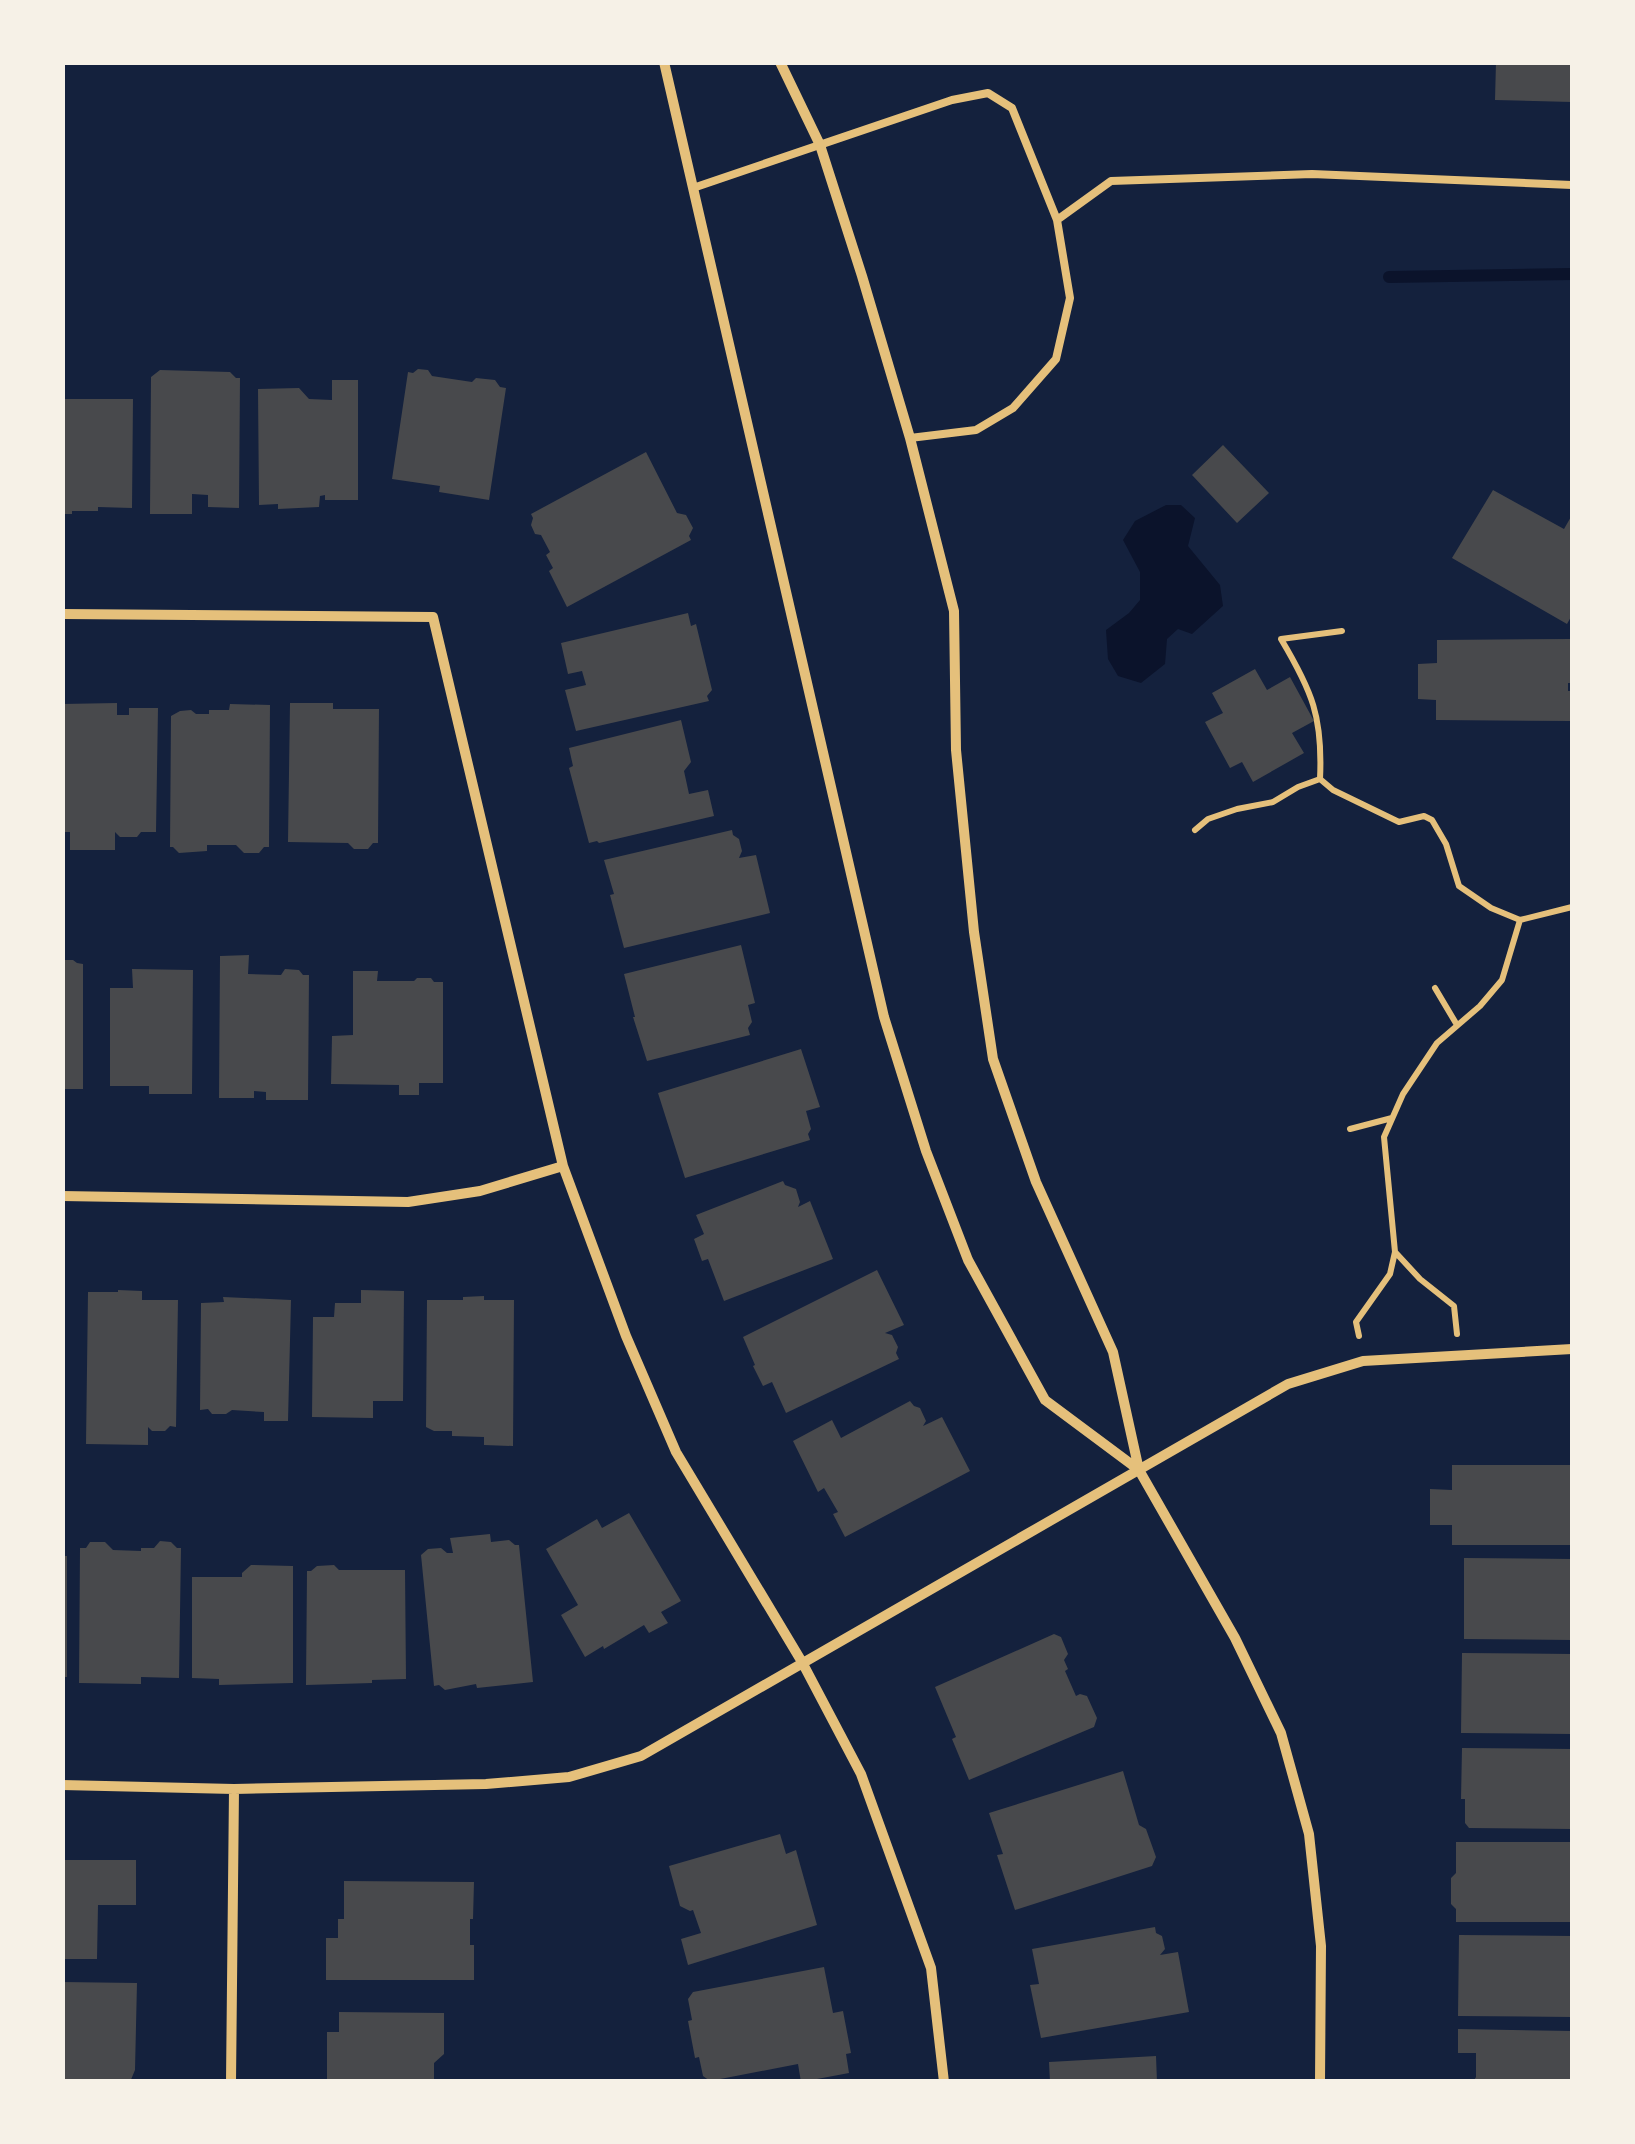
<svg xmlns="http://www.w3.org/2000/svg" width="1635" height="2144" font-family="'Noto Sans',sans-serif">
	<rect width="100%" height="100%" fill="#14213d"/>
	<path fill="#0b132b" d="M1166,505h15l14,13 -7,28 32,39 3,21 -31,28 -14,-5 -11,10 -2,25 -24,19 -23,-7 -10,-17 -2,-29 23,-17 11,-13v-28l-17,-32 12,-19z"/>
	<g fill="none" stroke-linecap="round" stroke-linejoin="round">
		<path stroke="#0b132b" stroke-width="12" d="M1389,277l183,-3"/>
	</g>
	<path fill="#48494c" d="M1496,62h76v40l-77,-2z
		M418,369l10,1 4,6 40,6 4,-4 19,2 5,7 6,1 -17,112 -50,-8 1,-6 -48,-7 16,-107 5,1z
		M160,370l70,2 6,6h4l-1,130 -31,-1v-12l-16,-1v20h-42l1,-137z
		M332,380h26v120h-33v-5l-5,1 -1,11 -41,2v-5l-19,1 -1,-116 41,-1 10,11 23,1z
		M62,399h71l-1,109 -34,-1v4h-26v3h-10z
		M1223,445l46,48 -32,30 -45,-48z
		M646,452l31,61 9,2 7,13 -4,8 2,4 -124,67 -18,-36 4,-3 -7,-13 4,-3 -9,-17 -6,-1 -4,-9 2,-7 -2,-4z
		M1493,490l71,39 8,-14v100l-5,9 -115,-66z
		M688,613l3,13 5,-2 16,66 -5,6 2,5 -133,30 -11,-41 21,-5 -4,-14 -14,3 -7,-31z
		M1572,639v44h-4v8h4v30l-136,-1v-20l-18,-1v-35l19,-1v-23z
		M1255,669l12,21 23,-13 24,44 -22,12 12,20 -51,29 -11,-20 -12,6 -25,-46 18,-9 -11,-20z
		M117,703v12h12v-7h29l-2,124h-15l-4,5h-17l-5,-5v18h-45v-18h-8v-128z
		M290,703h43v6h46l-1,134h-5l-5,6h-14l-6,-6 -60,-1z
		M230,704l40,1 -1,142h-5l-5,6h-15l-8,-8h-29v6l-28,2 -6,-6h-3l1,-131 9,-5 11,-1 5,4h13v-4h20z
		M681,720l10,42 -7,9 5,23 19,-4 6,26 -115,27 -2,-2 -8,2 -20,-75 4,-2 -4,-18z
		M732,830l1,5 6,4 3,12 -3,7 17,-3 14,58 -146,35 -14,-53 4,-1 -10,-34z
		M741,945l14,58 -7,2 4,17 -4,6 2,7 -103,26 -14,-44h2l-11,-43z
		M249,955l-1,19 33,1 4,-6 14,1 4,5h6l-1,125h-42v-8l-12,-1v7h-35l1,-142z
		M62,960h11l4,3 6,1v125h-21z
		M132,969l61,1 -1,124h-43v-8h-39v-98h23z
		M353,971h25l-1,10h37l3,-3h14l3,4h9v101h-24v12h-20v-10l-68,-1 1,-48 21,-1z
		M801,1049l19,58 -14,4 5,18 -3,5 2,6 -125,38 -27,-85z
		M783,1181l2,4 11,4 4,13 -2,5 12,-6 23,58 -109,42 -16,-42 -6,2 -8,-22 10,-5 -8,-19z
		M877,1270l27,55 -19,8 7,2 6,12 -2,6 3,6 -113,54 -14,-31 -9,4 -10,-20 2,-1 -12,-28z
		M118,1290l24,1v9h36l-2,127 -6,-1 -5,5h-13l-4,-4v18l-62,-1 2,-152h30z
		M361,1290l43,1 -1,110h-30v17l-61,-1 1,-100h21l1,-14h26z
		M484,1296v4h30l-1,146 -29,-1v-8l-32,-1v-5h-18l-8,-4 1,-127h36v-3z
		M223,1297l68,3 -3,121h-24v-9l-32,-2 -6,4h-14l-4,-5 -8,1 1,-107 23,-1z
		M910,1401l4,5 6,2 6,13 -3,5 19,-9 28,54 -125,66 -12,-23 5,-2 -14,-24 -6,4 -25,-51 39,-21 9,18z
		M1452,1465h120v80h-120v-20h-22v-36l22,1z
		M629,1513l52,88 -20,11 7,11 -19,10 -5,-8 -40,24 -1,-3 -18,11 -24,-42 17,-10 -32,-56 51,-30 5,9z
		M490,1534l1,8 18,-2 6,5h4l14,137 -56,6 -1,-4 -31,6 -6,-5 -5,1 -13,-131 7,-6 13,-1 6,5h6l-3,-15z
		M160,1541l11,1 6,6h4l-2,130 -38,-1v7l-62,-1 1,-135h6l4,-6h15l8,8 28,1v-3h13z
		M62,1556h5v121h-5z
		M1464,1558l108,1v81l-108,-1z
		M251,1565l42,1v117l-74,2v-6l-27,-1v-101h50v-4z
		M334,1565l5,5h66l1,109 -34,1v3l-66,2 1,-114h4l6,-5z
		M1054,1634l7,3 7,17 -4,6 4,9 -3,2 11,25 4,-2 7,2 10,22 -3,9 -125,53 -17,-41 4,-2 -21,-50z
		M1462,1653l110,1v80l-111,-1z
		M1462,1748l110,1v80l-103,-1 -4,-5v-24h-4z
		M1123,1771l16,54 7,4 10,28 -4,9 -137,44 -18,-55 6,-1 -14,-41z
		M780,1834l6,20 10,-4 21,75 -129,40 -7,-26 20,-6 -8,-23 -3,1 -10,-5 -11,-40z
		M1456,1842h116v80h-116v-13l-5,-5v-26l5,-5z
		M62,1860h74v45h-38l-1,54h-35z
		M344,1881l130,1 -1,37h-3v26h4v35h-148v-42h12v-19h6z
		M1155,1927l1,6 6,3 3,13 -5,6 18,-3 11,60 -148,26 -11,-53 9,-1 -7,-35z
		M1459,1935l113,1v81l-114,-1z
		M824,1967l9,46 10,-2 8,42 -5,1 3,19 -48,9 -3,-18 -88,17 -7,-5 -4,-19 -4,1 -7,-37 4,-1 -4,-21 5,-7z
		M62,1982l75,1 -2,87 -5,12h-68z
		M339,2012l105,1v41l-10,9v19h-107v-50h12z
		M1458,2029l114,2v51h-99l3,-5v-24h-18z
		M1156,2056l1,26h-107l-1,-20z"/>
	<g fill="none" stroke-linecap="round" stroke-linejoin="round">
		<path stroke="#e5c07b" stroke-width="6" d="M1342,631l-61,8c31,52 42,78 39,140l13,11 66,32 25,-6 8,4 14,24 13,42 32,22 29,12 -18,60 -22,26 -43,37 -34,51 -19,43 11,115 -5,22 -34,48 3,14
			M1195,830l13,-11 29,-10 36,-7 25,-15 22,-8
			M1520,920l52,-13
			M1435,988l22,37
			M1350,1129l42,-11
			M1396,1253l24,26 34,27 3,28"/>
		<path stroke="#e5c07b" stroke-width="8" d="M693,188l259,-88 36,-7 24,15 45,112 13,78 -14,61 -43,49 -37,22 -66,8
			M1057,220l54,-39 201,-7 260,11"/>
		<path stroke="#e5c07b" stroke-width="10" d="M664,62l220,955 42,134 42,109 77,140 94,70
			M780,62l40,83 42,131 48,162 44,173 2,139 18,182 19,127 43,123 77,170 26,118 96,168 46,95 28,101 12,112 -1,136
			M62,614l371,3 130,549 63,170 50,116 126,210 59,112 70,194 13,114
			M62,1196l346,6 72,-11 83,-25
			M62,1785l172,4 252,-5 83,-7 72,-21 647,-372 75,-23 209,-12
			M231,2082l3,-293"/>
	</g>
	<rect width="1635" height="2144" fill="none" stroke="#f6f1e7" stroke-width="130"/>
</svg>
